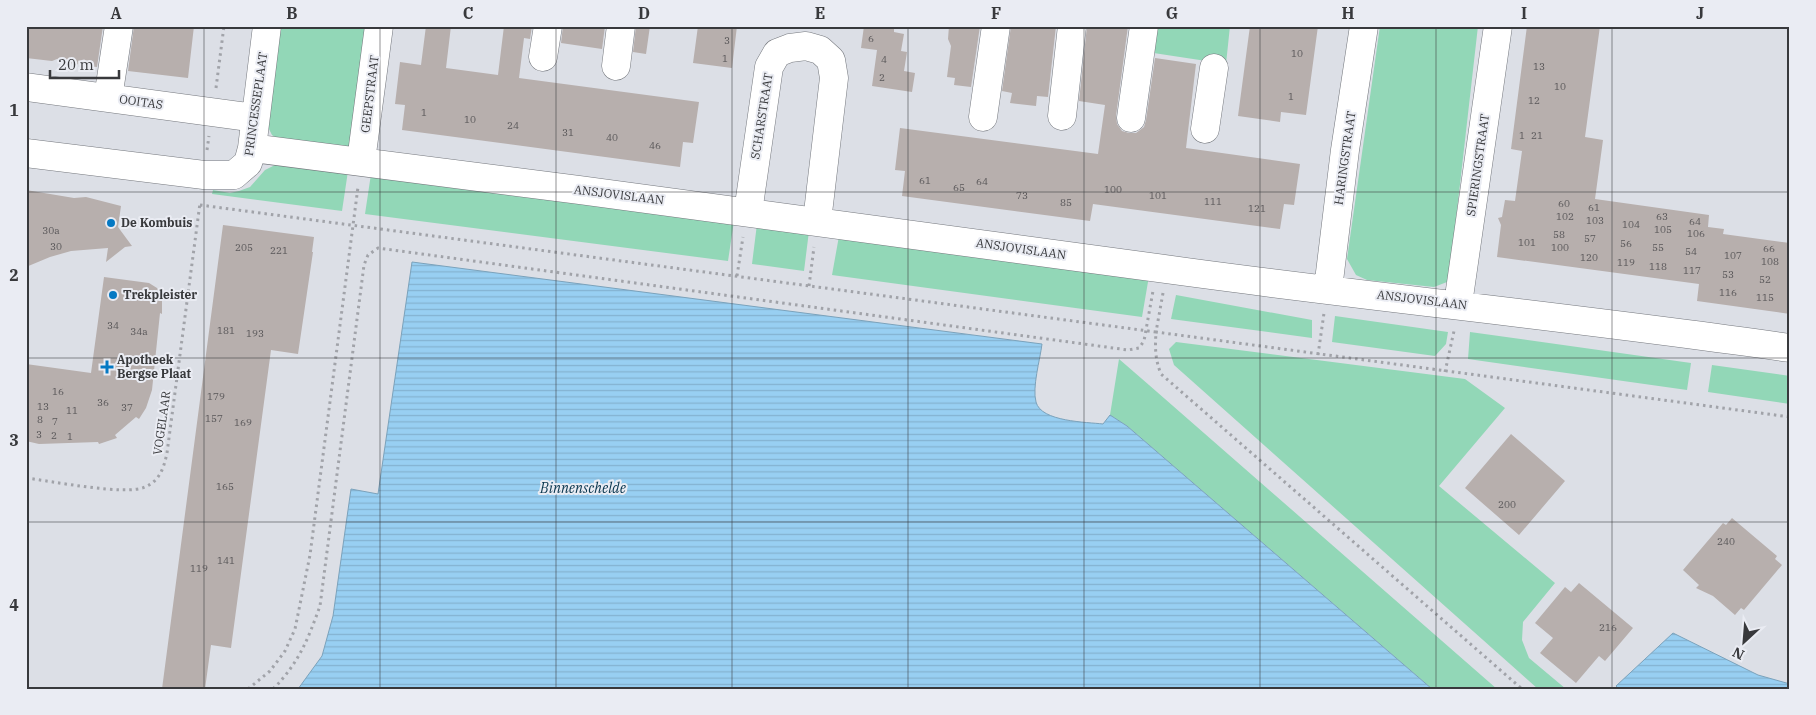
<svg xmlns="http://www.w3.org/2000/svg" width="1816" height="715" font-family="'IBM Plex Serif',serif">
	<defs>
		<pattern id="water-rules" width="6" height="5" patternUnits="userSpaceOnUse" patternTransform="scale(1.25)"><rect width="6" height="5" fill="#98cff2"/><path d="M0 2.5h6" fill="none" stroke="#84b2d0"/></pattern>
	</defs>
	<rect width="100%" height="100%" fill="#dcdfe6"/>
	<path fill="#92d7b7" d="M280,26h90l-17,125 -71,-9 -10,-7 -6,-12z
		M1151,26h79l-4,38 -79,-12z
		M1380,26h98l-27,237 -4,19 -13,5 -67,-7 -11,-5 -9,-16z
		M279,163l69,8 -6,40 -130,-17 1,-4 17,3 9,-2 11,-4 15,-17z
		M371,174l363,47 -6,40 -363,-47z
		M757,224l52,7 -5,40 -52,-7z
		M839,236l310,40 -7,41 -310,-42z
		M1176,295l136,25v18l-141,-19z
		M1335,316l113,16 -2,12 -11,12 -103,-14z
		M1470,332l221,31 -4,27 -219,-31z
		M1176,342l289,37 40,29 -66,78 116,97 -32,39 -1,18 7,18 37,31h-28l-364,-324 -5,-16z
		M1119,359l30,26 348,304h-65l-305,-263 -17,-11z
		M1712,365l78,11v28l-82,-12z"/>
	<path fill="url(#water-rules)" stroke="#7ba2bb" d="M412,262l630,82c-2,16 -10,43 -6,58 5,20 51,20 67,22l7,-9 17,11 305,263h-1134l24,-33 11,-40 18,-127 27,5z
		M1673,633l85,42 32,9v5h-171l-3,-3z"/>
	<path fill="#b7afad" d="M26,26h77l-6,41 -36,-5 -4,-3 -5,2 -26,-3z
		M134,26h60l-6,52 -60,-7z
		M426,26h25l-5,42 52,7 6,-49h28l-2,13 -6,-1 -5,40 180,24 -6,41 -10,-1 -3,25 -278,-37 3,-25 -10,-1 5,-42 21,3z
		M563,26h42l-3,23 -41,-6z
		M636,26h14l-4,28 -13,-2z
		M698,26h39l-5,42 -39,-5z
		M864,26h30v6l10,2 -3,17 6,1 -3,19 11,2 -3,19 -40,-6 5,-36 -16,-2z
		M949,26h31l-9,61 -17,-2 1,-7 -8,-1 4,-31 -3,-7z
		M1011,26h45l-8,71 -11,-1 -1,10 -26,-3 2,-10 -10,-2z
		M1087,26h41l-12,90 1,8 5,7 7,2h7l8,-6 2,-7 9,-62 41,6 -10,84 114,16 -6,41 -10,-1 -4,25 -187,-25 -3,17 -188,-25 3,-25 -10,-1 5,-42 198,26 7,-49 -26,-4z
		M1250,26h68l-12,89 -25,-3 -1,10 -42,-6z
		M1527,26h73l-15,111 18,3 -8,59 114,16 -1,12 16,2 -1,5 67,9v71l-93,-13 2,-17 -202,-27 4,-32 -3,-7 4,-1 3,-17 10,1 7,-50 -11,-2z
		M26,190l48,8 12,-1 35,9 -3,21 14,19 -7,1 -19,15 2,-14 -37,3 -21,6 -24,10z
		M223,225l91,12 -2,15h1l-15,102 -27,-4 -40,298 -20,-3 -6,44h-43z
		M104,277l45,6 8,5 5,8v18l-2,-1 -8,77 -6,18 -7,11 -3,-2 -21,18 2,3 -18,6 -1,-2 -59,2 -13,-3v-77l65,9z
		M1511,434l54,47 -46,54 -54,-47z
		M1732,518l45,38 -2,3 7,6 -38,45 -3,-2 -6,7 -22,-19 -17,-8 3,-3 -16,-15 40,-47 3,2z
		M1579,583l54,45 -28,33 -6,-5 -23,27 -36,-30 13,-15 -18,-15 30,-36 6,5z"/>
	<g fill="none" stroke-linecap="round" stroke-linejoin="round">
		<g stroke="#75787e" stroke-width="29">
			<path id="minor" d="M543,57l5,-31
				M616,66l5,-40
				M26,87l229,31
				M108,98l11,-72
				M1062,116l10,-90
				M983,117l13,-91
				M1131,118l13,-92
				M1205,129l9,-61
				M252,148c312,39 623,81 935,124 200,27 402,47 603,76
				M26,153l178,22h30l14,-12 4,-15 15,-122
				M361,161l18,-135
				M748,212l21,-145 8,-14 13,-5 16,-2 14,4 11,10 3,18 -17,143
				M1328,289l17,-139 19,-124
				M1458,304l40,-278"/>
		</g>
		<path stroke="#a1a3a9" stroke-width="3" stroke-dasharray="2.5 4" stroke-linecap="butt" d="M216,88l8,-62
			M207,150l2,-14
			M200,205l956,127c-1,16 -1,27 5,42l361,315
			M737,276l6,-39
			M809,286l5,-39
			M1163,293l-7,39 634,85
			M1318,355l6,-42
			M1445,372l9,-41
			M26,478c25,3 100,18 119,9 15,-6 19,-20 22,-34l33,-250
			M248,689l22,-18 15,-20 10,-22 15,-74 48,-368
			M273,689c26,-26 35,-50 47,-83l44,-341 4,-10 10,-7 750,102 11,-2 5,-7 9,-50"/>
		<use href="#minor" stroke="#fff" stroke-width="28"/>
	</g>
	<path fill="none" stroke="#38393c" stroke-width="1" stroke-opacity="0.55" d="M204,26v663M380,26v663M556,26v663M732,26v663M908,26v663M1084,26v663M1260,26v663M1436,26v663M1612,26v663M26,192h1764M26,358h1764M26,522h1764"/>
	<g fill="#0579c3" stroke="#eaecf3" stroke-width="2">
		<circle cx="111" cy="223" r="5"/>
		<circle cx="113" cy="295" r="5"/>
		<path d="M104.5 359.5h5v5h5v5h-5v5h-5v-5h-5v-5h5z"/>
	</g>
	<g text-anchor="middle" stroke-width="4" stroke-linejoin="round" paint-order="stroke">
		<g font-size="10" fill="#585658">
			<text x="871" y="42">6</text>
			<text x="727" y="44">3</text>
			<text x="1297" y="57">10</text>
			<text x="725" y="62">1</text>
			<text x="884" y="63">4</text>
			<text x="1539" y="70">13</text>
			<text x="882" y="81">2</text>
			<text x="1560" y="90">10</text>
			<text x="1291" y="100">1</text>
			<text x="1534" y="104">12</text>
			<text x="424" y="116">1</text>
			<text x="470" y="123">10</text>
			<text x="513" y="129">24</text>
			<text x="568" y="136">31</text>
			<text x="1522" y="139">1</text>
			<text x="1537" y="139">21</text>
			<text x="612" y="141">40</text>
			<text x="655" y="149">46</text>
			<text x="925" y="184">61</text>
			<text x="982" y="185">64</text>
			<text x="959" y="191">65</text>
			<text x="1113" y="193">100</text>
			<text x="1022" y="199">73</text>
			<text x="1158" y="199">101</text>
			<text x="1213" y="205">111</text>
			<text x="1066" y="206">85</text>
			<text x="1564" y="207">60</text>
			<text x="1594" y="211">61</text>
			<text x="1257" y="212">121</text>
			<text x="1565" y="220">102</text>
			<text x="1662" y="220">63</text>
			<text x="1595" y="224">103</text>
			<text x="1695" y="225">64</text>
			<text x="1631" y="228">104</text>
			<text x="1663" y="233">105</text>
			<text x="51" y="234">30a</text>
			<text x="1696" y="237">106</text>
			<text x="1559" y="238">58</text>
			<text x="1590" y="242">57</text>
			<text x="1527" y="246">101</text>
			<text x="1626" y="247">56</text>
			<text x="56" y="250">30</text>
			<text x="244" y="251">205</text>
			<text x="1560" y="251">100</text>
			<text x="1658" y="251">55</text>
			<text x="1769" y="252">66</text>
			<text x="279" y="254">221</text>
			<text x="1691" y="255">54</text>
			<text x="1733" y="259">107</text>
			<text x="1589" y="261">120</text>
			<text x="1770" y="265">108</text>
			<text x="1626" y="266">119</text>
			<text x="1658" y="270">118</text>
			<text x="1692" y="274">117</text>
			<text x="1728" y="278">53</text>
			<text x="1765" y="283">52</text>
			<text x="1728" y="296">116</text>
			<text x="1765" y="301">115</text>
			<text x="113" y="329">34</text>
			<text x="226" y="334">181</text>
			<text x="139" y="335">34a</text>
			<text x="255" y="337">193</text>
			<text x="58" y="395">16</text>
			<text x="216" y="400">179</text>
			<text x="103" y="406">36</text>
			<text x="43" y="410">13</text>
			<text x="127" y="411">37</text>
			<text x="72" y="414">11</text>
			<text x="214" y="422">157</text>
			<text x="40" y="423">8</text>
			<text x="55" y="425">7</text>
			<text x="243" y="426">169</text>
			<text x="39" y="438">3</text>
			<text x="54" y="439">2</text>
			<text x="70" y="440">1</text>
			<text x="225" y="490">165</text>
			<text x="1507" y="508">200</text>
			<text x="1726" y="545">240</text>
			<text x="226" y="564">141</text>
			<text x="199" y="572">119</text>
			<text x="1608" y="631">216</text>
		</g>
		<g font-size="12" fill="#38393c" stroke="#eaecf3">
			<text transform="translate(370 94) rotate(-83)" y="4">GEEPSTRAAT</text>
			<text transform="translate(141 102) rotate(8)" y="4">OOITAS</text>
			<text transform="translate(256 104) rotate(-82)" y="4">PRINCESSEPLAAT</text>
			<text transform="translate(762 116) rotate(-81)" y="4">SCHARSTRAAT</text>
			<text transform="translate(1345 158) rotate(-82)" y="4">HARINGSTRAAT</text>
			<text transform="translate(1478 165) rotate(-82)" y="4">SPIERINGSTRAAT</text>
			<text transform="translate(619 195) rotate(7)" y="4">ANSJOVISLAAN</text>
			<text transform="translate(1021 249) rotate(8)" y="4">ANSJOVISLAAN</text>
			<text transform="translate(1422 300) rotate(7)" y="4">ANSJOVISLAAN</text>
			<text transform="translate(162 423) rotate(-82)" y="4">VOGELAAR</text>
		</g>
		<g font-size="12" font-weight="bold" fill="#38393c" stroke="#eaecf3" text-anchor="start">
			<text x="121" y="227">De Kombuis</text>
			<text x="123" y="299">Trekpleister</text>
			<text x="117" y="364">Apotheek<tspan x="117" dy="14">Bergse Plaat</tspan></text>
		</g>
		<g font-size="14" font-style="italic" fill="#0a364e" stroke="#eaecf3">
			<text x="583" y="493">Binnenschelde</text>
		</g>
	</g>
	<rect width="1816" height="715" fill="none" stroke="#eaecf3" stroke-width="55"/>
	<g transform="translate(1744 642) rotate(206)" stroke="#eaecf3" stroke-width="4" paint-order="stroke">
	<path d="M0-4L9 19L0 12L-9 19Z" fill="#38393c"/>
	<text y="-8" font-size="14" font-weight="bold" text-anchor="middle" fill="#38393c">N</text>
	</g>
	<path d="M50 70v8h69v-8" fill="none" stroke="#38393c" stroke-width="2.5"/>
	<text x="58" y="70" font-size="15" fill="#38393c" stroke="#eaecf3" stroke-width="4" paint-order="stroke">20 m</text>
	<rect x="28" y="28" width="1760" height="660" fill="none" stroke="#38393c" stroke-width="2"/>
	<g font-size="16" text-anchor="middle" font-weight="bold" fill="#38393c">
		<text x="116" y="19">A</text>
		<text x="292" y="19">B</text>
		<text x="468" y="19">C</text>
		<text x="644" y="19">D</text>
		<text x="820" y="19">E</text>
		<text x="996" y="19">F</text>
		<text x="1172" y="19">G</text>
		<text x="1348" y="19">H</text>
		<text x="1524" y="19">I</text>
		<text x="1700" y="19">J</text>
		<text x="14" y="116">1</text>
		<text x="14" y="281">2</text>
		<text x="14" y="446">3</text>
		<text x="14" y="611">4</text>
	</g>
</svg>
